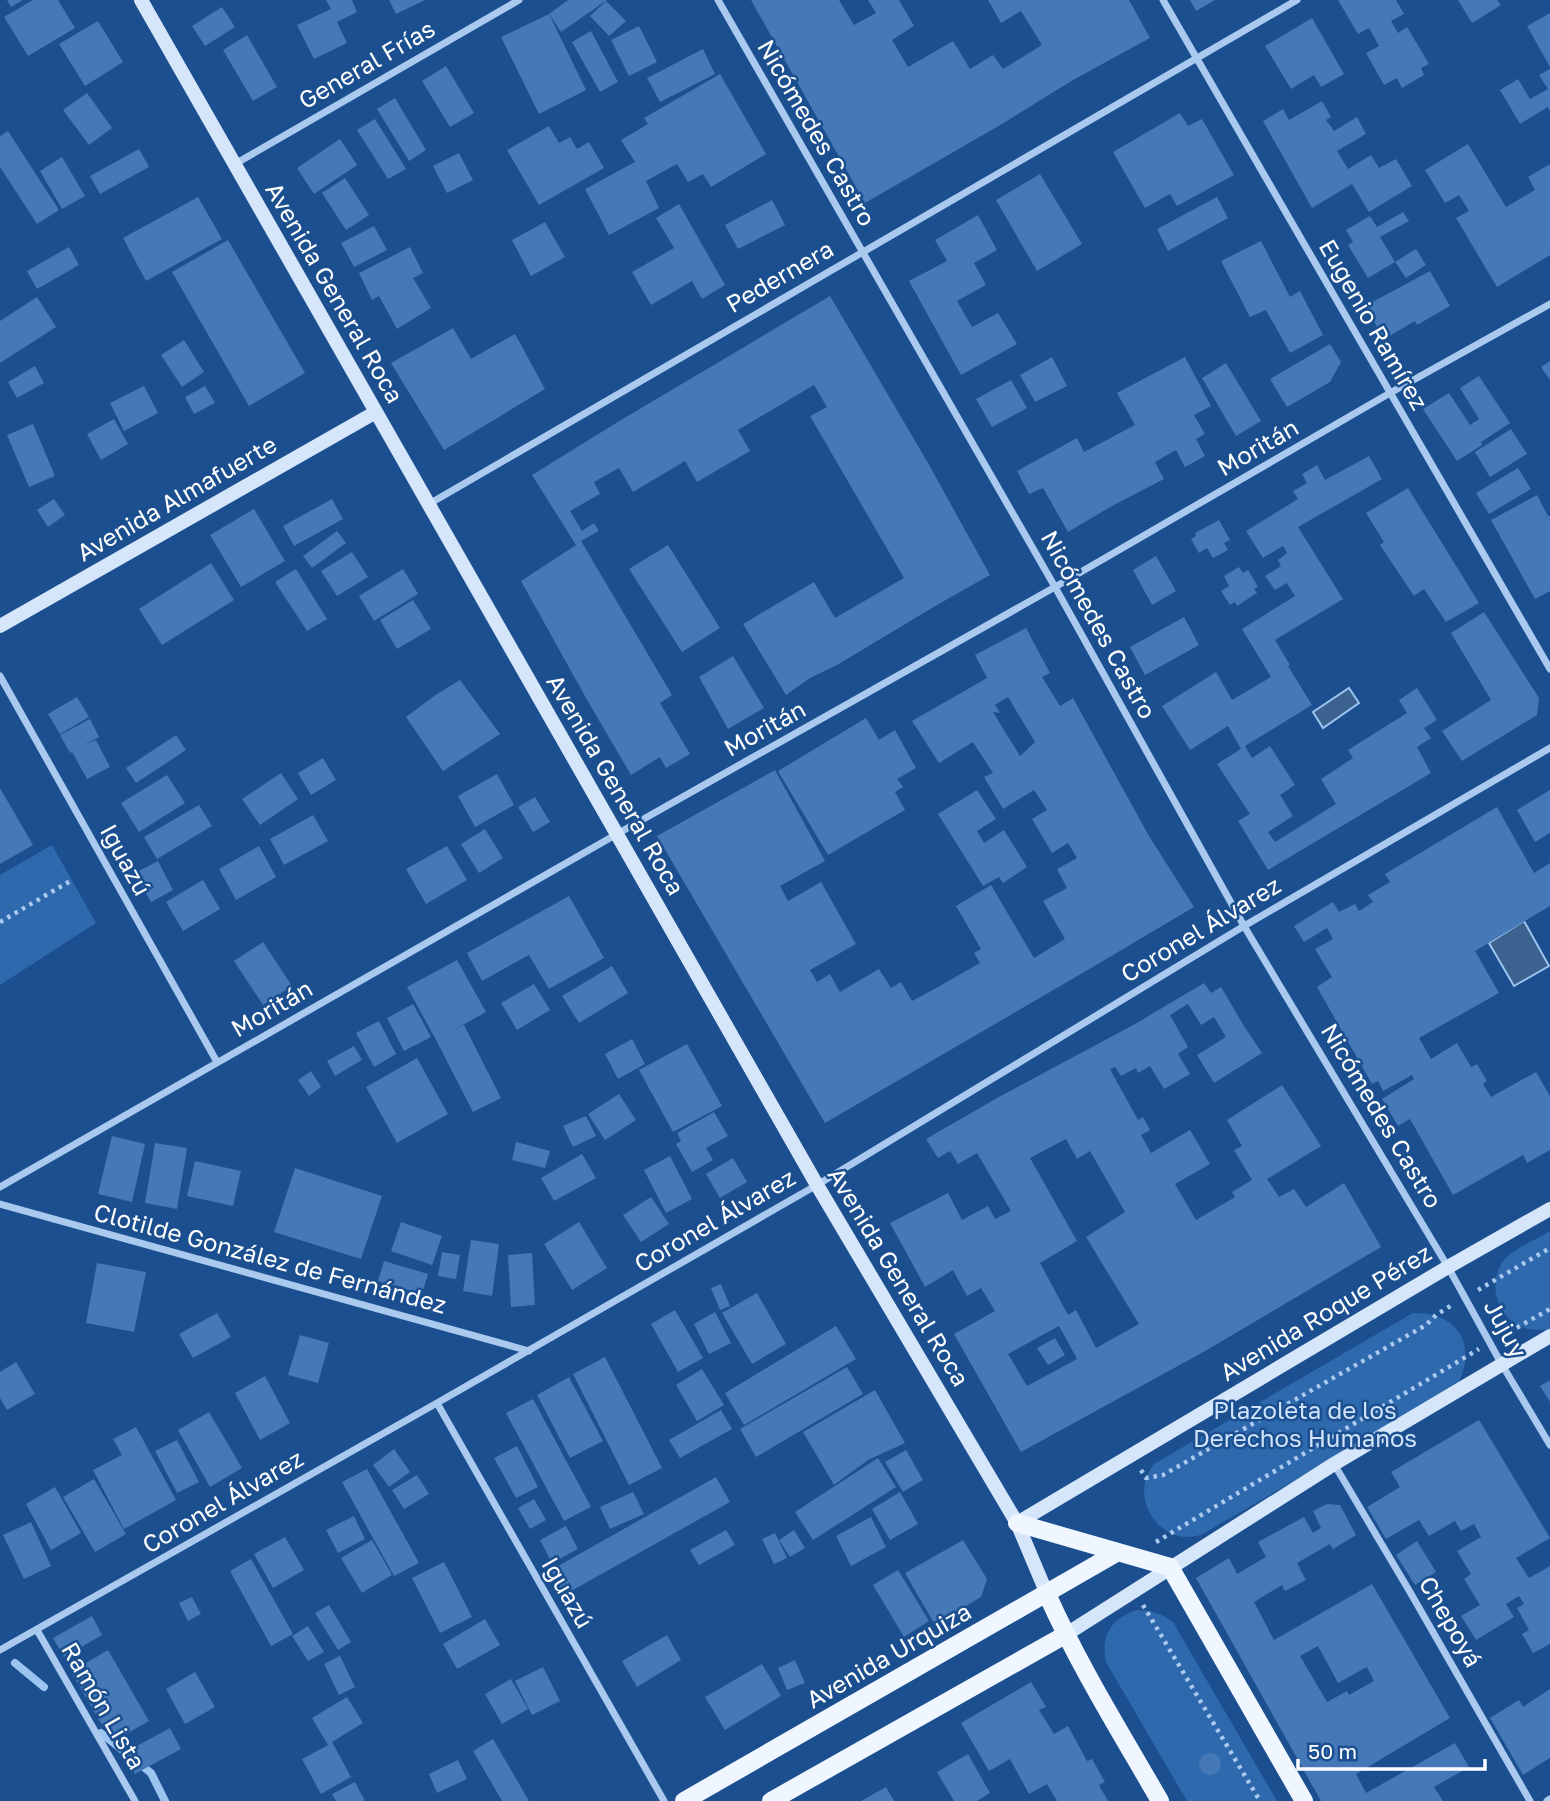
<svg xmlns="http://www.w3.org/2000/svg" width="1550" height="1801" font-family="'Golos Text',sans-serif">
	<rect width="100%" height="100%" fill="#1b4f8f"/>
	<path fill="#2e69ad" d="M52,845l44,78 -96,62v-110z
		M1550,1231v98c-9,1 -18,2 -27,-2 -27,-9 -36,-45 -19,-67 6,-9 35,-22 46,-29z
		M1413,1313c46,-1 65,33 44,73l-256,149c-5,1 -12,2 -17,2 -27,-3 -46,-32 -38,-58 1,-5 5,-10 8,-15z
		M1136,1610c15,0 25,3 37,12l104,179h-90l-81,-139c-5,-27 4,-42 30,-52z"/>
	<path fill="#3c6290" stroke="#9cc4f0" stroke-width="2" d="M1349,688l10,15 -36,25 -10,-16z
		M1524,921l25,45 -35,20 -25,-43z"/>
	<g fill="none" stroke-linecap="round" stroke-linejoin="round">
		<path stroke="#9cc4f0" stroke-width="8" d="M15,1663l29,24
			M101,1733l50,40 14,28"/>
	</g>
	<path fill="#4478b7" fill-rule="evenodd" d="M7,0h16l-12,7z
		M33,0h25l17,28 -47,28 -24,-39z
		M326,0h26l5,12 -20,10 10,21 -33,16 -17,-34 34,-16z
		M389,0h36l-29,14z
		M568,0h39l-46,32 -12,-18 37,76 -47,24 -38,-77 48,-23z
		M751,0h88l15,25 22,-12 -8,-13h31l15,26 -22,14 16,27 45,-26 17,28 23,-14 10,14 39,-24 -21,-34 -20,12 -13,-23h141l21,38 -77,42 -71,44 -137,79z
		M1190,0h25l-19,11z
		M1338,0h58l8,14 -13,7 7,12 9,-6 22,37 -8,4 3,7 -22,13 -5,-10 -13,7 -18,-32 13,-7 -10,-18 -11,6z
		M1458,0h39l4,5 -29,18z
		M606,1l20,20 -17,15 -19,-20z
		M222,7l13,20 -30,19 -13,-20z
		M1550,13v54l-23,-41z
		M1312,18l32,56 -23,13 -7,-12 -23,14 -26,-43z
		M98,21l25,41 -38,24 -26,-42z
		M639,26l18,36 -28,14 -18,-36z
		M591,31l27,51 -18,10 -28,-50z
		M247,35l30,52 -24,14 -30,-51z
		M703,49l12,25 -55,28 -13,-24z
		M446,66l28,47 -24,14 -28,-46z
		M1550,69v42l-2,-4 -28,17 -20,-34 18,-11 12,20 18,-10 -9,-14z
		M720,74l46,80 -55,33 -8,-13 -15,8 -11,-18 -31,17 13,27 -50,27 -24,-46 50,-27 -14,-22 27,-16 -4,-6z
		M87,93l25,35 -23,17 -26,-35z
		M395,98l31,52 -17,11 -32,-52z
		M1322,101l9,16 -5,3 8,11 23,-14 9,17 -29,17 11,18 23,-14 8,13 17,-9 16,27 -43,26 -17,-28 -40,24 -49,-87 20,-12 6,11z
		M1180,113l8,13 14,-7 32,56 -57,31 -7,-12 -25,14 -32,-56z
		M375,119l31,50 -18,10 -31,-49z
		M549,126l10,17 11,-6 7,12 12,-7 15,26 -65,37 -32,-55z
		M8,131l51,79 -22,14 -37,-57v-31z
		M340,139l17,26 -43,29 -17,-26z
		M1468,144l38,63 29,-17 -7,-13 22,-13v91l-53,32 -41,-69 13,-7 -10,-16 -14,8 -20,-33z
		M139,149l10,18 -49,27 -10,-18z
		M459,153l14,27 -26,13 -14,-27z
		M62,157l23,39 -23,13 -22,-38z
		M1040,174l42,70 -45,27 -41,-71z
		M345,178l24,37 -23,15 -24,-37z
		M198,197l24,42 -76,42 -23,-43z
		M1217,197l11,21 -60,33 -11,-22z
		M772,200l13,25 -47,24 -13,-24z
		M679,204l46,81 -23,14 -10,-18 -41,24 -19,-33 42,-24 -18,-30z
		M1403,212l6,9 -29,16 15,25 -27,16 -20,-33 5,-3 -7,-12 24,-14 7,11z
		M978,215l19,35 -23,13 12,22 -29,16 15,26 26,-14 19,31 -56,31 -52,-94 38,-20 -12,-21z
		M545,222l20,35 -34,19 -19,-36z
		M374,226l13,24 -33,17 -13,-24z
		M228,240l77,133 -56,33 -77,-134z
		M1261,241l29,56 10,-6 23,44 -33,18 -24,-43 -16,7 -29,-56z
		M69,247l10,18 -42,24 -10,-18z
		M410,247l13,26 -10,5 18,30 -34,21 -18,-33 -7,4 -13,-27z
		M1416,249l10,16 -20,13 -11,-16z
		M1430,271l20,35 -33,19 -2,-4 -31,18 -19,-33z
		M830,296l98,167 62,112 -53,30 -100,60 -27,13 -24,17 -43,-71 71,-42 21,36 69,-40 -94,-162 17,-9 -13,-22 -76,45 12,21 -53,31 -12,-21 -52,31 -14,-24 -25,14 6,12 -30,17 12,20 12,-8 5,8 -18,10 91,154 -12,8 30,51 -24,14 -6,-11 -29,18 -45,-77 -65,-117 55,-36 -44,-70 89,-55z
		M37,297l19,30 -56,36v-42z
		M453,328l18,31 44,-25 30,55 -101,61 -53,-87z
		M184,340l20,32 -22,15 -21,-32z
		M1330,344l11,18 -11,20 -43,25 -17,-28z
		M1052,357l15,29 -32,16 -15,-27z
		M1185,357l26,49 -17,9 11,19 -9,5 9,17 -20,11 -9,-17 -21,12 9,17 -52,27 -44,26 -25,-44 -14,6 -12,-23 60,-33 7,14 51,-27 -18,-32z
		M1550,361v19l-9,-13z
		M1226,363l35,58 -25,15 -34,-58z
		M35,366l9,17 -27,15 -9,-16z
		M1479,376l31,47 -29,19 1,3 -25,16 -34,-52 26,-16 21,32 9,-6 -19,-31z
		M1011,380l16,28 -35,19 -16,-28z
		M144,386l14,27 -34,18 -14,-28z
		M205,386l10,17 -21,11 -9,-17z
		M114,419l14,25 -27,16 -14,-26z
		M33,424l22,52 -26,11 -22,-52z
		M1511,429l16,25 -37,23 -15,-25z
		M1369,456l13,23 -84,48 45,72 -68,41 15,25 -2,1 24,39 -67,41 7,12 18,-12 25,39 -15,10 13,21 -25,16 7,10 61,-38 -15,-25 32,-21 -5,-8 59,-37 -8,-13 18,-12 20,32 -13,8 7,10 -14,9 14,26 -163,97 -30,-49 12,-7 -33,-50 24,-15 -13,-23 -38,24 -28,-44 54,-34 16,28 39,-23 -29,-48 53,-33 -8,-13 -12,7 -10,-14 16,-10 -3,-6 9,-7 -4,-7 -20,12 -17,-27 52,-32 -5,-8 14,-8 -5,-9 15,-9 8,15z
		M1518,468l13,21 -42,25 -13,-21z
		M1408,488l71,115 -33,19 -22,-33 -10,7 -34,-51 4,-3 -18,-29z
		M1537,495l11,21h2v75l-15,8 -44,-79z
		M54,499l11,16 -17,12 -11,-17z
		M332,499l11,20 -49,27 -11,-20z
		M254,509l31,52 -44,26 -31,-52z
		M1219,520l11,20 -6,3 4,7 -15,8 -6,-10 -8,5 -8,-14 5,-3 -1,-3z
		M337,531l9,12 -34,25 -9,-12z
		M668,545l52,83 -38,24 -53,-83z
		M352,552l16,25 -31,19 -16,-25z
		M1156,556l20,35 -24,14 -19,-35z
		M211,563l23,37 -72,45 -23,-36z
		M1239,567l4,6 5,-3 10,17 -4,2 3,4 -20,13 -2,-4 -5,3 -9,-14 8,-5 -5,-10z
		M296,569l31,50 -20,12 -32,-49z
		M403,569l15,25 -44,27 -15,-25z
		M413,600l18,29 -34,20 -17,-29z
		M1484,612l55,86 -2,17 -75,46 -20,-30 49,-31 -40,-67z
		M1184,617l15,28 -54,30 -15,-28z
		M1026,628l24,45 -8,4 18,29 13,-8 76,138 45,71 -108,64 -261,152 -168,-287 118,-66 50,91 -45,25 8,15 33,-19 35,62 -46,26 7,12 13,-8 10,18 39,-23 12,19 10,-6 11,19 26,-14 42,-24 -6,-10 7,-4 -25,-43 35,-21 43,73 31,-19 -22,-38 24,-13 -10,-19 20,-11 -9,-15 -16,10 -20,-34 15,-9 -13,-20 -31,19 -19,-32 9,-4 -20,-31 -34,21 -27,-42 75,-43 -12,-23zM1008,697l27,45 -15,14 -27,-44 7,1 -5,-8z
		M733,656l31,52 -36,21 -29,-52z
		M460,680l40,54 -57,37 -37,-54 28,-21z
		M77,697l12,20 -29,17 -12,-20z
		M866,718l13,22 16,-10 21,38 -19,11 6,8 -8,5 10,18 -77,45 -50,-84z
		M90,719l9,18 -15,8 12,-5 14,27 -23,12 -15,-27 -2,1 -10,-18z
		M176,735l10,15 -50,33 -10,-15z
		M323,758l13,22 -25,15 -13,-22z
		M281,773l17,26 -38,26 -18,-26z
		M497,774l17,31 -39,22 -17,-31z
		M167,775l18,28 -46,29 -18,-29z
		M0,788l33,57 -33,19z
		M977,790l19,29 -19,12 7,12 20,-13 23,37 -24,16 -4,-6 -16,9 -45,-72z
		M1550,790v43l-15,9 -18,-32z
		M535,797l15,25 -17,10 -15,-25z
		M199,805l13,21 -55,33 -13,-22z
		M1497,807l37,66 16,-10v43l-75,45 24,42 -80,45 12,21 26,-16 14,24 6,-3 10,17 -4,3 8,13 45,-25 14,24v54l-23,13 -4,-8 -70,40 -43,-76 -12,7 -16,-27 32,-20 -2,-4 -29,16 -5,-10 -6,3 -55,-97 15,-10 -17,-28 18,-10 -6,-11 -23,14 -10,-16 39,-24 6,10 16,-8 4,7 14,-9 -5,-7 22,-13 -5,-8z
		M313,815l15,26 -44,24 -14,-26z
		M485,829l18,29 -24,15 -18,-29z
		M259,846l17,31 -40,23 -17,-31z
		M447,846l20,34 -41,24 -20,-35z
		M158,861l15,29 -22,12 -16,-29z
		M203,880l17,29 -37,22 -17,-29z
		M569,896l35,62 -55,31 -20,-34 -47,26 -15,-28z
		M263,942l29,44 -29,19 -29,-44z
		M457,960l29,52 -34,19 12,-6 37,73 -28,14 -37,-72 -29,-53z
		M612,966l16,27 -49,30 -17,-27z
		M1204,983l7,10 10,-6 23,39 18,27 -48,30 -17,-28 29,-18 -12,-20 -13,8 -13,-21 -18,11 18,32 -10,7 12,20 -26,15 -14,-23 -12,7 -2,-5 -15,8 -6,-9 -5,2 28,51 5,-3 7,13 -9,5 10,18 39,-23 20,34 -35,20 21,36 39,-23 -3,-5 20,-12 -18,-30 8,-4 -15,-26 55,-35 39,61 -54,33 12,18 15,-8 12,18 38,-24 37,64 -174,103 -186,102 -67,-118 41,-23 -14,-23 -14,8 -14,-26 -28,17 -35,-64 58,-30 14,27 26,-14 7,13 16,-8 -34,-58 -19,11 -8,-13 -12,7 -12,-19 71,-41 138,-74zM1066,1139l11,20 13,-8 35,61 -39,25 53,87 -43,24 -20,-38 -8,5 -28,-52 37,-22 -47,-83zM1059,1326l18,33 -50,27 -19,-32z
		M534,984l16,26 -33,20 -16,-27z
		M413,1004l18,33 -27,14 -17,-33z
		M379,1021l17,33 -22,13 -18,-34z
		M632,1039l13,25 -27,15 -13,-25z
		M687,1044l35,62 -49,26 -34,-62z
		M354,1046l8,14 -27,16 -8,-15z
		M417,1058l31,56 -51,29 -31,-56z
		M311,1071l10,16 -12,9 -11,-16z
		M619,1094l17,26 -31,20 -17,-26z
		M714,1112l14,24 -22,12 7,12 -21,12 -16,-28 5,-3 -4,-8z
		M586,1116l10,20 -23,11 -10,-21z
		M112,1136l33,8 -13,58 -34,-8z
		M516,1142l34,9 -5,17 -33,-8z
		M155,1143l32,5 -10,61 -32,-6z
		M582,1154l14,24 -42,23 -13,-23z
		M670,1156l22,43 -26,14 -22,-43z
		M733,1158l14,24 -27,16 -14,-24z
		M195,1161l46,10 -8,35 -46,-10z
		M295,1168l87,28 -21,63 -87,-27z
		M651,1197l18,27 -28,18 -18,-27z
		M401,1222l41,14 -10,29 -41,-14z
		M579,1222l28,46 -35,22 -28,-46z
		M471,1240l28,4 -7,52 -29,-5z
		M442,1252l18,3 -4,24 -18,-3z
		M532,1253l3,52 -24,2 -3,-52z
		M384,1261l44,13 -6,20 -44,-13z
		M97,1263l49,9 -12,60 -48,-9z
		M721,1284l9,22 -10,4 -9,-22z
		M757,1293l29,51 -34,20 -30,-51z
		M675,1310l28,48 -25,14 -27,-48z
		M715,1312l16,31 -22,11 -15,-30z
		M217,1313l14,24 -38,21 -14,-24z
		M836,1326l20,33 -112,66 -19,-32z
		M300,1335l29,8 -11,40 -30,-8z
		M1055,1338l10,17 -17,10 -11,-17z
		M605,1357l57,111 -33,17 -56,-111z
		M16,1362l19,32 -28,16 -7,-12v-26z
		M847,1367l16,27 -107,63 -16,-28z
		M702,1369l22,36 -27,16 -21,-36z
		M265,1376l25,47 -30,17 -25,-47z
		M569,1377l34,64 -33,17 -33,-63z
		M1550,1380v22l-10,-16z
		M875,1390l30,53 -37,17 -34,25 -31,-53z
		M533,1399l58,108 -27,14 -58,-108z
		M721,1410l11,19 -52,29 -11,-18z
		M209,1412l33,56 -32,19 -32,-57z
		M1479,1420l71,118 -34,20 13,20 21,-12v78l-17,9 -11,-19 7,-4 -12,-22 7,-4 -5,-8 -13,8 8,13 -38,23 -15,-24 19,-11 -16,-26 7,-5 -14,-23 24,-14 -7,-13 -13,7 -6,-10 -26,15 -10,-16 -33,19 -19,-32 33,-20 -9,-15z
		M136,1427l40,73 -52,29 -31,-59 29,-15 -9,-16z
		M177,1440l22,42 -22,11 -22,-42z
		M517,1446l21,41 -22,11 -22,-40z
		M394,1449l16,23 -21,15 -16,-22z
		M906,1450l17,30 -20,12 -18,-30z
		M878,1458l18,29 -83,53 -18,-28z
		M367,1469l52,94 -25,13 -52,-94z
		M417,1475l12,19 -25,15 -12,-19z
		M716,1477l14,25 -166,93 -13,-25z
		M94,1479l32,55 -31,18 -32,-55z
		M55,1487l26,46 -30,17 -25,-46z
		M633,1492l11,22 -34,15 -10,-22z
		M900,1492l18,32 -28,16 -18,-31z
		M534,1499l12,21 -16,9 -12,-21z
		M1327,1504l13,1 16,30 -23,14 -3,-5 -33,19 9,17 -21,11 -3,-6 -28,17 20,38 98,-56 78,134 -94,56 10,19 89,-50 14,24 -35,20 9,14h-122l-125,-223 33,-20 8,16 29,-17 -8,-15 46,-25 9,16 8,-5 -8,-17zM1318,1646l20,37 29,-16 7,14 -25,14 -2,-4 -20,11 -27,-46z
		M354,1516l11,23 -27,14 -12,-23z
		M871,1517l15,30 -35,19 -15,-30z
		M31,1522l20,44 -27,13 -21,-44z
		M566,1526l12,23 -26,14 -12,-23z
		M726,1530l9,15 -36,20 -9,-15z
		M794,1530l11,18 -15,9 -11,-17z
		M775,1533l12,25 -13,6 -12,-25z
		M285,1537l19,33 -31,18 -19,-34z
		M372,1540l20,35 -30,18 -21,-35z
		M963,1540l24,39 -6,18 -46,28 -30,-52z
		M1417,1541l19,31 -21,13 -19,-30z
		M251,1559l42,75 -22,12 -41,-75z
		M444,1562l28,55 -32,16 -28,-55z
		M898,1570l31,51 -25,16 -31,-52z
		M192,1597l9,17 -13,7 -9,-18z
		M329,1605l22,37 -13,8 -23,-37z
		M92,1616l10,19 -38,22 -11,-19z
		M485,1619l15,26 -43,24 -14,-25z
		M308,1626l16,26 -16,9 -16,-25z
		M667,1635l14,25 -44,27 -15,-26z
		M108,1650l41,71 -37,21 -41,-70z
		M340,1656l15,31 -16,8 -15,-31z
		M795,1660l10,23 -18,7 -9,-22z
		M762,1664l19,32 -56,34 -20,-33z
		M543,1667l17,34 -28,14 -17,-34z
		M195,1672l20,35 -30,17 -19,-35z
		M511,1679l17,30 -26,15 -17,-30z
		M1031,1682l15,25 -7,3 15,24 14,-8 19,35 5,-2 13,23 -6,3 9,16h-51l-10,-17 -18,10 -19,-35 -21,12 -28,-48z
		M1550,1689v69l-27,17 -33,-57 29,-18 4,7z
		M347,1697l16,26 -31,19 19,35 -30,17 -19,-35 26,-14 -16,-27z
		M170,1728l11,21 -46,25 -11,-21z
		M493,1739l36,62h-27l-29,-50z
		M1199 1764a11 11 0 1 1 22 0a11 11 0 1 1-22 0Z
		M968,1754l22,39 -13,8h-23l-17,-29z
		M458,1760l9,19 -30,14 -8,-19z
		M355,1782l10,19h-29l-4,-7z
		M886,1787l8,14h-33z"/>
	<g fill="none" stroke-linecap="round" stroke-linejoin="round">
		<path stroke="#a9c9ee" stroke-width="4.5" stroke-dasharray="3.5 5" stroke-linecap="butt" d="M0,922l72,-42
			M1478,1290l72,-42
			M1502,1336l48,-27
			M1141,1470l5,8 17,-3 263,-150 10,-10 16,-10
			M1156,1542l323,-193
			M1143,1605l117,196"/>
		<path stroke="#a9c9ee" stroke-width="7" d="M718,0l337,587 189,339 204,341 53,96 49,82
			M1163,0l387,669
			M235,164l284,-164
			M429,504l868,-504
			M0,676l217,386
			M0,1187l617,-353 438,-247 335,-194 160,-89
			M0,1204l529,147
			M437,1403l227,398
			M1334,1464l76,128 120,209
			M37,1630l98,171
			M0,1650l437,-247 380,-218 427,-259 306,-178
			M1547,1801l3,-2"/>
		<path stroke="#d6e6fa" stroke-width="14" d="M141,0l676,1185 200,338 30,71
			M0,626l376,-214
			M1017,1523l431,-256 102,-58
			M1065,1635l269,-171 216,-128"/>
		<path stroke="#f0f6ff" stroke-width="18" d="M1017,1523l153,44 134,234
			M1047,1594c32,72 74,139 113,207
			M684,1801l434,-249
			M771,1801l294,-166"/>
	</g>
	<g text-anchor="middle" stroke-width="5" stroke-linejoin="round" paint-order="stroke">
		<g font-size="24" fill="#fff" stroke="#1b4f8f">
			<text transform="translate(367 65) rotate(-30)" y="8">General Frías</text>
			<text transform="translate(816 133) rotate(60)" y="8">Nicómedes Castro</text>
			<text transform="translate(780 277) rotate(-30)" y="8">Pedernera</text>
			<text transform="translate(334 293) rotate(60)" y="8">Avenida General Roca</text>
			<text transform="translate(1373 325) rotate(60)" y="8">Eugenio Ramírez</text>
			<text transform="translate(1258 448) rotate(-30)" y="8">Moritán</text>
			<text transform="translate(177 499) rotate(-30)" y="8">Avenida Almafuerte</text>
			<text transform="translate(1098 625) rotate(61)" y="8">Nicómedes Castro</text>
			<text transform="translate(765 729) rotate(-29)" y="8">Moritán</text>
			<text transform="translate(615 785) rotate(60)" y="8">Avenida General Roca</text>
			<text transform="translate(125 860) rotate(61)" y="8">Iguazú</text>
			<text transform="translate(1201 930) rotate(-31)" y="8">Coronel Álvarez</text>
			<text transform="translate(272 1009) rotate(-30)" y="8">Moritán</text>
			<text transform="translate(1381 1116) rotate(59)" y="8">Nicómedes Castro</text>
			<text transform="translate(715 1221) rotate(-30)" y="8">Coronel Álvarez</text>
			<text transform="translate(270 1259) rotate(15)" y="8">Clotilde González de Fernández</text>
			<text transform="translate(898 1277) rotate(59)" y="8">Avenida General Roca</text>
			<text transform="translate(1326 1313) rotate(-31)" y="8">Avenida Roque Pérez</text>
			<text transform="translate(1505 1329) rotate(61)" y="8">Jujuy</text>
			<text transform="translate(223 1502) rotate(-30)" y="8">Coronel Álvarez</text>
			<text transform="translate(567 1593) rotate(60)" y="8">Iguazú</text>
			<text transform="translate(1450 1622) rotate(60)" y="8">Chepoyá</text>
			<text transform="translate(889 1656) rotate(-30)" y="8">Avenida Urquiza</text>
			<text transform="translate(103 1706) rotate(60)" y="8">Ramón Lista</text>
		</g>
		<g font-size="24" fill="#cfe3fa" stroke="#1b4f8f">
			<text x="1305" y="1419">Plazoleta de los<tspan x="1305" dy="28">Derechos Humanos</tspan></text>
		</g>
	</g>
	<path d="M1298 1759v10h187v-10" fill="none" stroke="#ffffff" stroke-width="3.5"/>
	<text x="1308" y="1759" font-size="21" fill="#ffffff" stroke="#1b4f8f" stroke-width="5" paint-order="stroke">50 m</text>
</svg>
